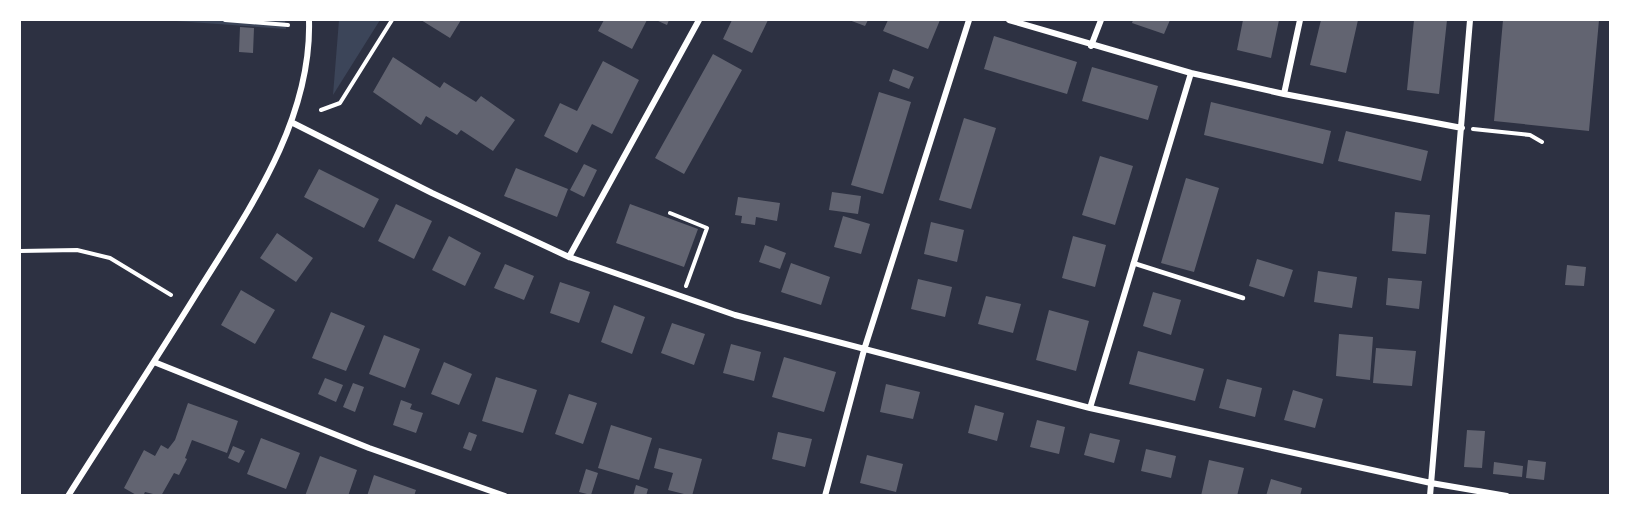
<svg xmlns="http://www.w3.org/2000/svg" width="1630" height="515" font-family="Poppins,sans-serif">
	<rect width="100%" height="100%" fill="#2d3142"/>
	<path fill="#3c4559" d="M162,20h123l1,9z
		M339,20h41l-47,75z"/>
	<path fill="#626471" d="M421,20h40l-11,18z
		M604,20h43l-15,29 -34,-18z
		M656,20h13l-2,5z
		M732,20h36l-16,33 -29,-14z
		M849,20h19l-3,6z
		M888,20h52l-12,29 -45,-18z
		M1133,20h37l-6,14 -32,-11z
		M1243,20h36l-8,38 -34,-8z
		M1321,20h37l-12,53 -36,-8z
		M1414,20h33l-8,74 -32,-4z
		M1503,20h96l-10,111 -95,-10z
		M240,27l14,1 -1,25 -14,-1z
		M994,36l83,26 -10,32 -83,-25z
		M713,54l29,16 -58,104 -29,-16z
		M393,57l47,31 4,-6 32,20 5,-6 34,24 -22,31 -32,-21 -4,5 -31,-19 -5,9 -48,-33z
		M603,61l36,19 -27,54 -20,-10 -15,29 -33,-17 16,-33 17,8z
		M1092,67l66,19 -10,34 -66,-19z
		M893,69l21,8 -5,12 -20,-8z
		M879,92l32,10 -28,92 -32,-9z
		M1211,102l120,29 -8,33 -119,-29z
		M964,118l32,10 -25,81 -32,-9z
		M1346,131l82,20 -7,30 -83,-20z
		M1100,156l33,10 -18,59 -33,-10z
		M584,164l13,6 -13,27 -14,-7z
		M516,168l52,21 -11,28 -53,-21z
		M319,169l60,30 -15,29 -60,-31z
		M1186,178l33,10 -25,84 -33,-9z
		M832,192l29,4 -3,18 -29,-4z
		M738,197l42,6 -3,18 -21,-4 -1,8 -14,-2 1,-7 -7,-1z
		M396,204l36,17 -18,38 -36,-18z
		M630,204l68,25 -14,38 -68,-24z
		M1395,212l35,3 -4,39 -34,-3z
		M843,216l27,8 -9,30 -27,-7z
		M931,222l33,8 -7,32 -33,-8z
		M277,233l36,25 -17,24 -36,-24z
		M449,236l32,17 -16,33 -33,-16z
		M1073,236l33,9 -11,42 -33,-9z
		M765,245l21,8 -6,16 -21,-7z
		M1257,259l36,11 -9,27 -35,-11z
		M791,263l39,14 -9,28 -40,-13z
		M505,264l29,12 -10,24 -30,-12z
		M1567,265l19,2 -2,19 -19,-1z
		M1318,271l39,6 -5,31 -38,-6z
		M1388,278l34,3 -3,28 -33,-4z
		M918,279l34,8 -7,30 -34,-8z
		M560,282l30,10 -11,31 -29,-10z
		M241,290l34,20 -20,34 -34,-19z
		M1153,292l28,8 -10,35 -28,-9z
		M986,296l35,8 -8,29 -35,-9z
		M614,305l31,12 -13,37 -31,-12z
		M1049,310l40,11 -13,50 -40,-11z
		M331,312l34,14 -19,45 -34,-13z
		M672,323l33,11 -11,31 -33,-12z
		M1339,334l34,3 -3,43 -34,-4z
		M384,335l36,14 -15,39 -36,-14z
		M731,344l30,8 -7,29 -31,-8z
		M1376,348l40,3 -4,35 -39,-3z
		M1138,351l66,18 -9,32 -66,-17z
		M784,357l52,15 -12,40 -52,-15z
		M444,362l28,12 -13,31 -28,-11z
		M496,377l41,13 -14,43 -41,-12z
		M325,378l18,7 -7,17 -18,-8z
		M1227,379l35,9 -7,29 -36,-9z
		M353,383l11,4 -9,25 -12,-5z
		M886,384l34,8 -7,27 -33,-7z
		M1293,390l30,9 -8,29 -31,-8z
		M569,394l28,9 -14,41 -28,-10z
		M401,400l11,4 -2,5 13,4 -7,20 -23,-8z
		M188,403l50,18 -11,32 -35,-13 -7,18 2,1 -8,16 -5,-2 -13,23 -16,-4 -2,4h-5l-14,-8 20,-38 11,6 6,-11 7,4 7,-9z
		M975,405l29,8 -7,28 -29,-8z
		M1037,420l28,7 -6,27 -29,-7z
		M611,425l41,13 -13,42 -41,-12z
		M1467,430l18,1 -3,37 -18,-1z
		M469,432l8,3 -6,16 -8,-3z
		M778,432l34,7 -7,28 -33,-8z
		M1090,433l30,7 -6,23 -30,-8z
		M261,438l39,15 -14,36 -39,-15z
		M233,446l12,5 -6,12 -11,-5z
		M659,448l43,11 -10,37 -24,-6 5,-17 -19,-5z
		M1146,449l30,7 -5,22 -30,-7z
		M867,455l36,9 -7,28 -36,-9z
		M320,456l37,14 -9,26h-43z
		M1209,460l35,8 -7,28h-36z
		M1528,460l18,2 -2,18 -18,-2z
		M1494,462l29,4 -1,11 -29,-3z
		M586,469l12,4 -7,22 -12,-3z
		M374,475l42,15 -2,6h-47z
		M1271,479l31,9 -2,8h-34z
		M636,485l12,4 -2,7h-13z"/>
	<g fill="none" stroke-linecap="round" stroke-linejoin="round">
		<path stroke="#fff" stroke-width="4" d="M225,20l63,5
			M321,110l19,-7 52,-83
			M1473,129l57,6 12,7
			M670,213l37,15 -21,58
			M20,251l57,-1 33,8 61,37"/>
		<path stroke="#fff" stroke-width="4.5" d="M1133,263l110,35"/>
		<path stroke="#fff" stroke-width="6" d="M1009,20l182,53 93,21 178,34
			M1091,46l10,-26
			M1284,94l16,-74
			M291,122l141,71 137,64 166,58 355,93 341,75 76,13
			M569,257l130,-237
			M154,362l215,86 136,48
			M1090,408l101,-335
			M68,496c43,-68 87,-135 129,-203 51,-82 115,-172 112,-273
			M825,496l39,-146 105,-330
			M1430,496l40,-476"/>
	</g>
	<rect width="1630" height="515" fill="none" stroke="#ffffff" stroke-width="42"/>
</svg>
